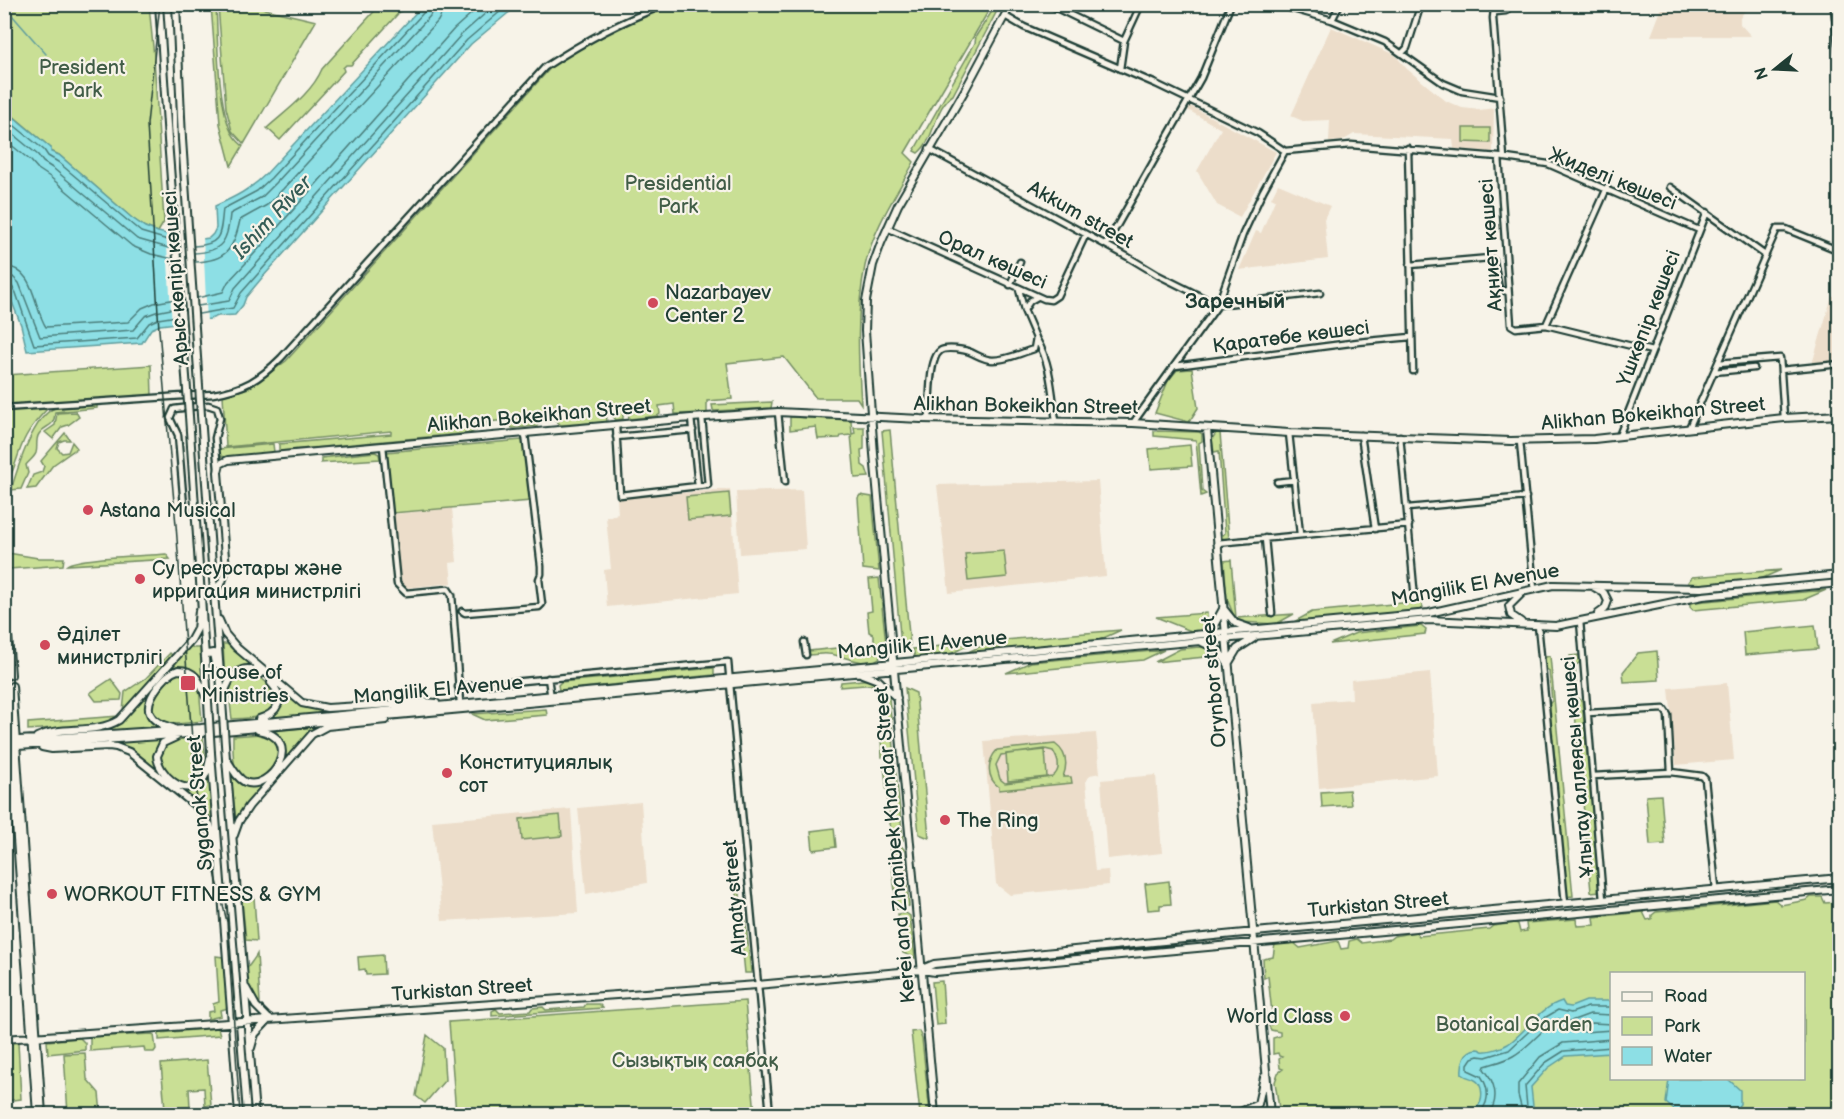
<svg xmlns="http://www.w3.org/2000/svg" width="1844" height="1119" font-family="'Balsamiq Sans',sans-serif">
	<rect width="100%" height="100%" fill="#f7f3e8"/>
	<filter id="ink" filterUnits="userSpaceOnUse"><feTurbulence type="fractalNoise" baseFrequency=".0167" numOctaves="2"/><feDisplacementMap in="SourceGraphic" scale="12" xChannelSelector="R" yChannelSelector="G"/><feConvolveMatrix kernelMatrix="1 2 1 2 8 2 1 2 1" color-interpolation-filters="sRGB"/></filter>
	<g filter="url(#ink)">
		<path fill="#ecddca" d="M1663,5h86l-9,13v6l11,12h-100z
			M1331,27l64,28 12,14 39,32 16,7 18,2 14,-2 -1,44 -39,-3 -1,-10 -99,-5 -12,7 -13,1 1,-22 -27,1 -12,-5z
			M1190,106l86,46 -36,65 -23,-12 -20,-34 24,-42 -33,-19z
			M1278,184l52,22 -6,13 4,40 -89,11 17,-39 5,2 14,-33 -4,-2z
			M1832,296h7v65l-27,3z
			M1098,481l8,95 -157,17 -12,-108z
			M730,489l8,105 -131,13 -3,-37 7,-1 -5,-52 12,-3 -1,-16z
			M802,490l4,59 -66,5 -4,-62z
			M452,508l5,54 -7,1 2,20 -47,5 -5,-3 -7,-71z
			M1430,672l8,104 -119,12 -6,-86 39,-3 -1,-19z
			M1727,683l7,77 -58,5 -7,-77z
			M1096,733l4,40 -10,2 -4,7 9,89 13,-1 1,15 -99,10 -14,-11 -12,-143z
			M1156,775l6,78 -55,6 -6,-79z
			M641,802l6,81 -61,11 -8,-86z
			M571,809l7,104 -136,8 -10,-100z"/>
		<path fill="#c9df95" stroke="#748e64" stroke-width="1.5" fill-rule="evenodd" d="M4,5h145l5,52 10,165 -6,10 -13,-5 -13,-9 -73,-63 -8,-4v-3l-46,-39z
			M211,5h5c2,36 1,88 13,122 3,8 8,14 14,19l-12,20 -11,-42z
			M218,5h40l7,4 51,12 -72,123 -12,-13 -6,-23z
			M380,5h26l-55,60h-5l-3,3 1,3 -64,69 -13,-12c19,-17 45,-35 55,-59z
			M673,5h319l-87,148 9,9c-18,33 -41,67 -49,104 -9,45 -7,92 -4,138l-4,-6h-41l-32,-41 -57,6 5,36 -25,2v12l-32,1 -1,-10 -15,2 1,8 -3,2 -28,3 -1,-10h-5v10l-7,1 -5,-6 2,-4 -7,1 1,11 -46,3 -7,-6v-4l-10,1 -7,10 -22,2h-3l-5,-8 -20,2 1,3 -18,8 -191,18v-7l112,-10v-3l-165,16 -3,-52 26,-7 37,-27 268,-297 26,-17 45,-25z
			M996,5h9l-7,4 -45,86c-20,13 -16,42 -35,58l-4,-2 61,-108 1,-7z
			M1463,128h27v15l-27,-1z
			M4,365l2,10 145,-10 1,31 -147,9z
			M1192,369l6,39 -9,14 -34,-9 13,-32 9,-11z
			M772,402l-1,6 -57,3 -1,-1 -1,-5z
			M97,405v3l-42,4c-1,18 -9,11 -16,22 -4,6 -1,13 -3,19 -2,5 -7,8 -10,12l2,8 -7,16 -10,1c6,-20 22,-74 44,-82 10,-3 31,-2 42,-3z
			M47,409c-10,11 -20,22 -25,36 -6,14 -8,28 -17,40v-14h3v-7h-3v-53z
			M76,412l3,5 -11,8 -6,2 -9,12 -8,-7 10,-7 2,-12z
			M790,417l61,3 1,14 3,-1 -1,-6h10v22l-3,1 1,15 4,3 3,9 -14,1 -4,-43 -10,1 -1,2 -22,1 -2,-12 -26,3z
			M890,430l20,215 -9,1 -19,-215z
			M1154,431l45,1 3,2v7l-3,2 3,48 4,3 -5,2 -5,-56 -42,-4z
			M65,433l5,7h-6l-5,2 -2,6 5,5 6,-1 4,-10 5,6 -24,17 -17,23 -9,1 6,-14 9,-3 2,-6 -3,-5z
			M1216,433h4l9,107h-6l-1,-4 3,-3 -6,-82 -5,1 -2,-13z
			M522,440l2,2 7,59 -139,12 -6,-61z
			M273,444l1,8 -48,5 -5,-1 -2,-7z
			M1190,445l2,21 -41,3 -2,-20z
			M375,452l4,2 1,5 -59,4v-5z
			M729,493l2,23 -43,4 -2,-23z
			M860,495l12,2 7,74 -16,-2 -5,-71z
			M1004,551l3,26 -39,4 -3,-27z
			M8,553l30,5h26l-1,7 -54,4z
			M166,554l4,5 -103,6c10,-8 80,-9 99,-11z
			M1231,560l5,58 58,-4 -18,10 -36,-2 -3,-3 -1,2 -9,-22 -3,-38z
			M1781,570l-25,11 -66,5 -2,-4 4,-5z
			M879,578l7,66 -5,1 -7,-3v-7l-5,-3 -2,-20 5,-1 -3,-32z
			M1826,590l-23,10 -110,10 -3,-3v-4l5,-1z
			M1412,602l9,1 2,4 -3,3 -128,13 20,-11z
			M1207,613l2,16 -18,2 -35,-14z
			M1815,625l3,24 -73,6 -2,-23z
			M1421,626l5,4 -1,4 -95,10 26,-11z
			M1121,630l-24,11 -129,11 24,-11z
			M972,643l-21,11 -36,3 -2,-8z
			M223,644h4l5,5 3,-1 21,20c-16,-2 -23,2 -31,15z
			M874,644l1,9 8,-1v3c-15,16 -38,0 -55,-1 -6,-1 -12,1 -19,1v-4z
			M190,646l4,2h6l2,31c-10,-15 -21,-11 -37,-4z
			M1199,647l15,2 1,7 -60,6 25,-13z
			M1164,650l-21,10 -137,13 25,-11z
			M1657,651l2,29 -35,2 -1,-10 15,-19z
			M170,653l2,2 -49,56 2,-19 21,-14z
			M1579,655l1,7 -5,4 2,31 5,4 18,190 -9,1 -21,-236z
			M1550,656l23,240 -8,1 -10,-137 -8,-54 5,-5 -3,-30 -6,-5 -2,-8z
			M714,668v7l-155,15 -1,-5 3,-3z
			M179,672l13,2 7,13 3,34c-11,1 -27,5 -38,2 -30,-10 1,-42 15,-51z
			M247,672c22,5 44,33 13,44 -8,3 -19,2 -28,3 -2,-18 -8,-42 15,-47z
			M111,679l11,15 -1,6 -25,1 -6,-8z
			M873,679l16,19 6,59h-13l-4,-73 -38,3 1,-5z
			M277,686l16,14 33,13 -57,5 9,-8z
			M905,688l11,5 13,145 -10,-4z
			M149,691c-6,16 -4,27 11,37l-58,3 19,-9z
			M546,709l1,6 -62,5 -13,-6z
			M119,716l-14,8 -77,6v-7z
			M322,726l-14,9 -27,29 2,-20 -8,-10 -6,-3z
			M261,734c45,10 -8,70 -25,35 -4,-9 -3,-22 -3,-33z
			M203,737c2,17 8,38 -12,47 -16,0 -43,-24 -26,-39 9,-8 26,-7 38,-8z
			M163,739c-11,12 -11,22 -2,35l-30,-23 -21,-8z
			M1055,744c11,8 13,20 8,33h8l1,6 -73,7v-3c-13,-9 -12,-26 -2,-37zM1045,749l8,2c5,8 9,19 -1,26l-47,6 -5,-4 -4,-14 5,-10z
			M1045,750l2,27 -39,4 -2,-27z
			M895,764l8,76 -11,2 -8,-77z
			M209,774l3,47 -2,1 -30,-32c14,0 23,-3 29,-16z
			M231,775c10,12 21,15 35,6l-30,40z
			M1349,790l2,15 -29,2 -1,-15z
			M1661,795l4,49 -15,1 -4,-49z
			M560,815l2,21 -40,4 -2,-21z
			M834,828l2,19 -23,3 -2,-19z
			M901,846l3,3 5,57 -12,3 -7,-61z
			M1169,881l2,23 -11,1v4l-12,1 -3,-26z
			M736,883l3,2 3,29 3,1 6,58h-6z
			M254,897l3,44 -11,-1 -4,-38 3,-4z
			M1811,897h11l3,6 14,-1v212h-552v-5l-8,-1 -4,-26 3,-9 5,-4 -3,-1 -1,-9 3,-2 -3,-1 -1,-3 -5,1v-16l7,-2v-4l-9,-2 -2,-4 4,-3 -5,-47 -4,2 -1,-19 10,-2 2,-13 19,-1 6,5 38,-7 3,8 7,-1 1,-7 8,-2 5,4 28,-4 4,-3 22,-4 3,4 70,-7 4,-3 22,-3 3,1 2,8 7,-1 -1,-8 50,-4 1,7 18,-1 -1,-8 49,-5 4,8 5,-1v-4l4,-3 119,-12 6,5 26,-5zM1612,974h192v104h-192z
			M906,913l4,3 5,42 -12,-5 -5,-39z
			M257,954l3,48h-2c-8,-7 -14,-25 -10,-35 2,-3 7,-9 9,-13z
			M383,955l1,19 -18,1 -1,-6 -6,1 -1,-13z
			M216,956l7,1 6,51 -9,2 1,6 -13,3v-7l6,-1 -1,-7 6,-2z
			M942,981l3,43 -9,1 -4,-43z
			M745,1001l10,113h-299l-7,-92z
			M586,1004h13l4,4 -111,8v-5l4,-2 4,4 30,-2 2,-3 11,-1 3,3 38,-3z
			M218,1028l2,7 -61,5v-7z
			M919,1031l3,8 8,75h-10l-9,-82z
			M152,1034l2,1 2,14 -2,3h-9l-1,-5 -54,4v-14z
			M427,1035l16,13 2,32 -20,23 -9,-7z
			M80,1038l5,5v7l-37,4 -1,-13z
			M18,1042l3,57 -16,2v-58z
			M85,1053l2,26 12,14 2,21h-33l-4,-60z
			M207,1060l4,45 -6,1 -1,-18 -15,1 1,18 -25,2 -4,-45z"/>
		<path fill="#8ddfe5" stroke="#619e9e" stroke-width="1.5" d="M423,5h97l-13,9 -36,30 -210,235 -15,18 -3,8 -8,10 -17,1 -8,3 -50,6 -9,4 -9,14 -115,8 -6,-26 -16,-41 -1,-175 47,39v4l8,3 73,63 13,9 13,5 37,8 14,-2 4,-4 3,-6 -1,-22c20,-9 36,-17 51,-32z
			M1562,1001l3,5 6,1 15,-6h25v52l-45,3 -18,12 -17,19 2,19 4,8h-72c4,-4 8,-4 12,-7 7,-6 6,-23 -2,-27 -5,-3 -8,-2 -13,-6 -1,-11 2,-24 15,-25 8,0 1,3 9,2 6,0 17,-4 22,-7 19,-13 31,-36 54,-43z
			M1669,1079h59l12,11v14l-8,10h-53l-13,-11z"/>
		<path fill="#f7f3e8" d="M166,231l29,6 8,-1 4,86 -35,3z"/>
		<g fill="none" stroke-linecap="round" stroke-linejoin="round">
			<path stroke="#4b7e7b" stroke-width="1.5" d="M4,117l40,33 4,6 10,6 83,70 30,9
				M4,127l34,28 5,7 11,7 83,70 35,10
				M4,139l27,22 7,8 12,8 82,69 19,8 22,5
				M194,246c29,-1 26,-13 29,-37l34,-18 14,-13 154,-167 1,-7
				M194,253c29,-1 34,-13 36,-39l32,-17 14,-14 154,-167 4,-12
				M195,262c31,-1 39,-13 45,-42l27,-15 16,-16 155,-168 4,-8 1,-9
				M4,266c32,2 29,42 42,61l82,-5 14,-14 12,-5 22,-4
				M4,275l9,2 6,6 21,54 93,-7 12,-14 11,-4 20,-4
				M4,283l7,2 5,8 18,52 103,-7 12,-15 9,-4 19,-3
				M197,298l26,-6 5,-10 17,-18 209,-235 28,-25
				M198,306l31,-5 6,-13 16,-18 210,-235 35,-31
				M199,314l34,-6 8,-15 16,-18 210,-235 42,-36
				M1612,1024l-20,-1 -11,6 3,3 28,-2
				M1476,1114c14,-7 14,-25 5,-38l-13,-6v-6l4,-6 6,-2 8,1 23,-7 32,-30 17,-10 13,3 17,-6h24
				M1488,1114c12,-14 7,-32 -4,-45l1,-3c9,-3 20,-5 28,-10 18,-10 28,-27 45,-37l13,2 19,-7 22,1
				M1523,1114l-5,-19v-11l22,-27 23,-14 49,-4
				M1531,1114l-4,-7 -2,-21 20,-23 19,-12 48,-4"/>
			<path stroke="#619e9e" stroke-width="1.5" d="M4,6l42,48"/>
			<g stroke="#1f3d34" stroke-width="9">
				<path id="street" d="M1048,4l76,37 17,-37
					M1275,4l57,16 53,22 58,41 19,8 38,6
					M1491,4l5,8 10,-1 4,-7
					M1494,10l-1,8 11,140
					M1005,16l19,11 132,57 102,49 27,18
					M1332,20l8,-16
					M1402,53l5,-5 14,-44
					M1120,69l4,-28
					M1408,148l5,223
					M929,149l199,108 30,18 60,30 102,-12
					M1285,151l66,-6 148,12 49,7 151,66
					M1499,157l12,168 5,3 30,-3 106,26
					M1670,187l95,68
					M887,228l157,71 7,1 6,-4 29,-62
					M1106,245l95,-167 30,-74
					M1410,265l80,-7 4,3 5,28 9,3
					M1010,285l10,-23
					M1024,310l6,-9 7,-4
					M1546,325l61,-137
					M1037,340c14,24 15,53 19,81
					M1718,363l62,-5 4,60
					M1175,366l183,-24 53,-5
					M1781,370l59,-6
					M1714,372l40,-4
					M4,408l209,-14c31,-5 46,-14 68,-36l264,-291c43,-28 75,-45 122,-63
					M778,412l7,70
					M691,418l7,68 10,-1 -6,-68
					M929,419c1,-14 -1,-59 11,-68 5,-4 17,-2 23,-1 10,1 18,10 30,10 15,0 27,-7 41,-11l2,-11 -12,-28 -5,-21
					M1133,423l85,-118 25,-71 20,-43 22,-40
					M616,426l4,69 78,-9
					M1689,428l88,-199h9l54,22
					M1289,433l11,101
					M1361,435l14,94
					M1400,436l15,163
					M1619,436l88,-224
					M616,437l77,-7
					M1520,441l14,148
					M383,446l14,138 9,9 42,-4 4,6 8,108
					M1277,482l17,-2
					M184,506l-6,-71 -8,-17 4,-9 34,-4 9,3 3,10 -5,20 3,31
					M1408,508l118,-11
					M1265,538l7,75
					M1217,543l192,-18
					M462,611l3,2 74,-6 3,-3 -3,-25 2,-5v-8l-16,-132
					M1580,621l23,279
					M1538,625l27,278
					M804,642l2,13
					M548,678l3,20
					M458,687l270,-25 42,452
					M1588,713l76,-4 4,6 3,57
					M1593,776l78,-4 31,4 3,3 11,110"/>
			</g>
			<g stroke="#1f3d34" stroke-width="10">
				<path id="secondary" d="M159,4l9,136
					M176,4l6,135
					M1834,4l6,52
					M201,415l21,286
					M189,416l19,286
					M1207,429l63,685
					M4,585l7,90
					M1594,587l10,6 4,8 -3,8 -7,5
					M215,590l7,-8 4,-13 -8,-97 2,-8 8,-4 463,-42 87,-6 143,7 212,4 156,10 222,8 83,-2 190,-21 56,-3
					M1223,608l12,15 14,5
					M219,620l6,14 12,14 65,55 25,5 99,-6 10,1
					M1521,622l-10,-7 -2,-9 13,-13
					M1206,631l6,-2 11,-20
					M1202,642l16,8 10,14
					M205,657l2,-3 6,-1 2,11
					M4,659l2,18
					M1228,664l9,-15 17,-11
					M862,674l16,6 19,18
					M12,686l30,428
					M6,688l31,426
					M224,695c4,-18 18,-34 37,-21
					M259,719c19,-6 27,-20 12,-36
					M173,728c-27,-7 -31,-21 -14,-43 6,-7 10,-12 19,-15 18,0 22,12 28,27
					M37,737c26,-12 57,-2 82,-17l72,-80 6,-11 2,-18
					M176,737l-13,6 -6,13c1,17 27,43 44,26 6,-6 7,-15 9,-23
					M4,741l197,-13 1228,-115 124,-28 148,3 139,-13
					M4,747l198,-14 1227,-113 127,6 147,-30 137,-13
					M42,747l10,2 57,-3 7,1 13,5 68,55 13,18 6,26
					M211,753l28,361
					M226,759l29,355
					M227,760c5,8 10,18 18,22 24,11 62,-43 13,-52
					M234,835l5,-14 10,-15 63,-72 15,-8 59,-6
					M922,969l12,-5 300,-30 606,-56
					M246,988l10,18 13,13 -14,15 -4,14
					M4,1039l753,-54 165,-15 13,2 905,-83
					M935,1114l-61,-660 -9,-123 1,-30 7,-36 8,-22 17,-38 67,-115 46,-86
					M1236,1114l22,-10 6,-27"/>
			</g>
			<use href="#street" stroke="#f7f3e8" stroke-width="4.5"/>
			<use href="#secondary" stroke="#f7f3e8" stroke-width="6"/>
			<path stroke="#1f3d34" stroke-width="1.5" d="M160,4l-13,120 12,206 17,195 20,268 31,129 13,192"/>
			<g stroke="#1f3d34" stroke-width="10" stroke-linecap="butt">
				<path id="secondary-bridge" d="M182,139l19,276
					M168,140l21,276
					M222,701l4,58
					M208,702l3,51"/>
			</g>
			<use href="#secondary-bridge" stroke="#f7f3e8" stroke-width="6"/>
		</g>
	</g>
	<g fill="#d1495b" stroke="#f7f3e8" stroke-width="2">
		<circle cx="653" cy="303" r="6"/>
		<circle cx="88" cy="510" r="6"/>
		<circle cx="140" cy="579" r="6"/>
		<circle cx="45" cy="645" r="6"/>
		<rect x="180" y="675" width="16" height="16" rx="3"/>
		<circle cx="447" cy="773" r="6"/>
		<circle cx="945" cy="820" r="6"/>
		<circle cx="52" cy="894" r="6"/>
		<circle cx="1345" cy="1016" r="6"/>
	</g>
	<g text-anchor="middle" stroke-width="4.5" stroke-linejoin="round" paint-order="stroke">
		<g font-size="20" fill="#415d47" stroke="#f7f3e8">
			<text x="82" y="74">President<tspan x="82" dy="23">Park</tspan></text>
			<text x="678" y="190">Presidential<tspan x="678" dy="23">Park</tspan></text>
			<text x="1514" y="1031">Botanical Garden</text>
			<text x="695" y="1067">Сызықтық саябақ</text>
		</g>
		<g font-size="20" fill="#1f3d34" stroke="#f7f3e8">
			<text transform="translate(1613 178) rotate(22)" y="7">Жиделі көшесі</text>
			<text transform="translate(1081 214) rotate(29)" y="7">Akkum street</text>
			<text transform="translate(1490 245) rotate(-94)" y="7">Ақниет көшесі</text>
			<text transform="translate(993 259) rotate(24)" y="7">Орал көшесі</text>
			<text transform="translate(175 278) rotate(-94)" y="7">Арыс көпірі көшесі</text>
			<text transform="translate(1648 318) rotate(-69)" y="7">Үшкөпір көшесі</text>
			<text transform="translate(1291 336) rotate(-7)" y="7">Қаратөбе көшесі</text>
			<text transform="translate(1026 405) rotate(1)" y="7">Alikhan Bokeikhan Street</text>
			<text transform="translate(1653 413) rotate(-5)" y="7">Alikhan Bokeikhan Street</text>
			<text transform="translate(539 415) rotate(-5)" y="7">Alikhan Bokeikhan Street</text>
			<text transform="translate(1475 584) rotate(-10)" y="7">Mangilik El Avenue</text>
			<text transform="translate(922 644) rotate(-5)" y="7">Mangilik El Avenue</text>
			<text transform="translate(1213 682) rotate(-95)" y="7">Orynbor street</text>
			<text transform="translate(438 689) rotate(-5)" y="7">Mangilik El Avenue</text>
			<text transform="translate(1577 767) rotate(-95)" y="7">Ұлытау аллеясы көшесі</text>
			<text transform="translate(199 803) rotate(-95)" y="7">Syganak Street</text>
			<text transform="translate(894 845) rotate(-95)" y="7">Kerei and Zhanibek Khandar Street</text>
			<text transform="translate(734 898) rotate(-95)" y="7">Almaty street</text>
			<text transform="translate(1378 904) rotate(-5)" y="7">Turkistan Street</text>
			<text transform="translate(462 989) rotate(-4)" y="7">Turkistan Street</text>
		</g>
		<g font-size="20" fill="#1f3d34" stroke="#f7f3e8" text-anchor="start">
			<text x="665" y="299">Nazarbayev<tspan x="665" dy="23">Center 2</tspan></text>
			<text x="100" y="517">Astana Musical</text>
			<text x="152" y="575">Су ресурстары және<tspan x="152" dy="23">ирригация министрлігі</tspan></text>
			<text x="57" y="641">Әділет<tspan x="57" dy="23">министрлігі</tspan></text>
			<text x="201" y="679">House of<tspan x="201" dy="23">Ministries</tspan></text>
			<text x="459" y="769">Конституциялық<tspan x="459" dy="23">сот</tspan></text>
			<text x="957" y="827">The Ring</text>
			<text x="64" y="901">WORKOUT FITNESS &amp; GYM</text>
			<text x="1333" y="1023" text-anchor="end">World Class</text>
		</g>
		<g font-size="21" font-style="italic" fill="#355d57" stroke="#f7f3e8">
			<text transform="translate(272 217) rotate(-47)" y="7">Ishim River</text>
		</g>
		<g font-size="21" font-weight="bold" fill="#1f3d34" stroke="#f7f3e8">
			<text x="1235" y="308">Заречный</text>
		</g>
	</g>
	<rect width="1844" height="1119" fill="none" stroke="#f7f3e8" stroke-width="24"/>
	<rect x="12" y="12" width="1820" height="1095" fill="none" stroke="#1f3d34" stroke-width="2" filter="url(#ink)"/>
	<rect x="1610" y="972" width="195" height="108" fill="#f7f3e8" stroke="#a1aaa0" stroke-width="1.5"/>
	<rect x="1622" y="992" width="30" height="9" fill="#f7f3e8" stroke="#a1aaa0" stroke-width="1.5"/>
	<text x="1664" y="1002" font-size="18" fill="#1f3d34">Road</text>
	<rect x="1622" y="1017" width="30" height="18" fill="#c9df95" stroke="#a1aaa0" stroke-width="1.5"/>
	<text x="1664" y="1032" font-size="18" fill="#1f3d34">Park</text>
	<rect x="1622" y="1047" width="30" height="18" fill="#8ddfe5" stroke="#a1aaa0" stroke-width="1.5"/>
	<text x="1664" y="1062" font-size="18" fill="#1f3d34">Water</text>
	<g transform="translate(1775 69) rotate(252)" stroke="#f7f3e8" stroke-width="4.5" paint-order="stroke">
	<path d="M0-4.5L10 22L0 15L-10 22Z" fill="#1f3d34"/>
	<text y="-9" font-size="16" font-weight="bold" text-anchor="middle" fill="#1f3d34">N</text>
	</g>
</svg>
